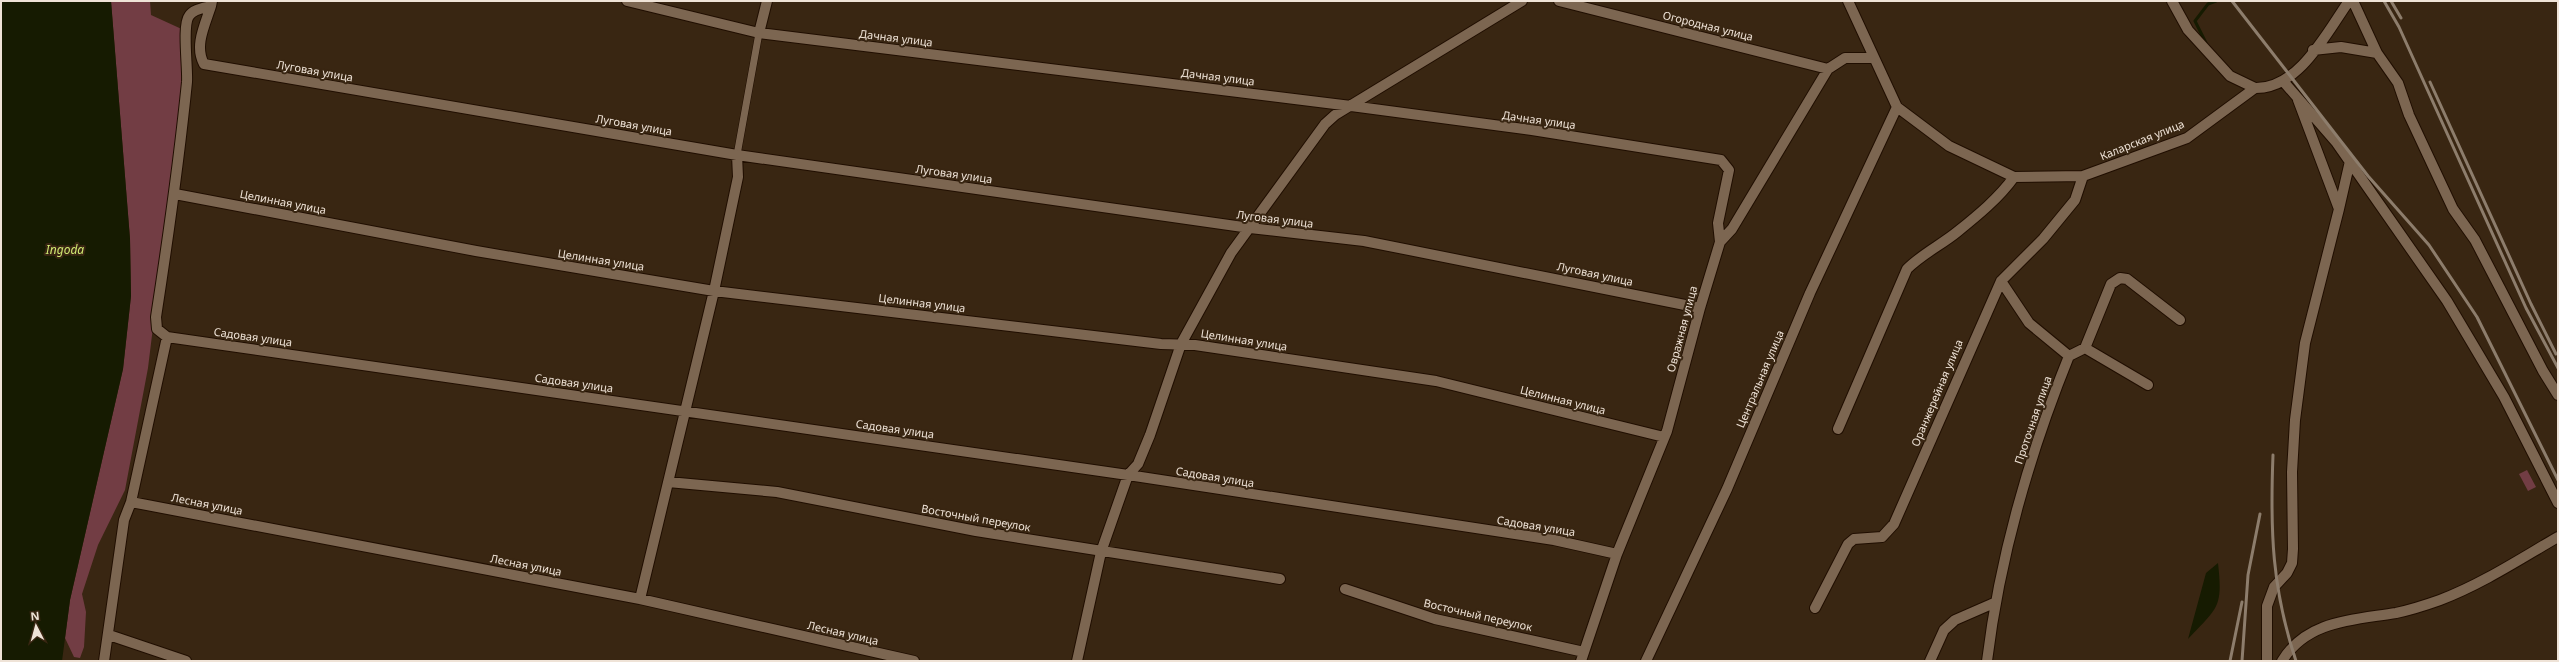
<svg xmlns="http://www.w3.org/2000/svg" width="2559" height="662" font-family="'Noto Sans',sans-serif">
	<rect width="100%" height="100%" fill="#392612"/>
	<path fill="#723d44" d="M111,1h39l1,14 35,16v27l-38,310 -23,122 -27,55 -16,49 4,18 -2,35 -4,11 -6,-1 -9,-19 5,-38 53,-231 8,-73 -1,-57z
		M2527,470l9,17 -8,4 -9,-17z"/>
	<path fill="#161b01" d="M1,1h110l19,238 1,57 -8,73 -53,231 -8,61h-61z
		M2218,563c5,45 0,44 -30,76l18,-66z"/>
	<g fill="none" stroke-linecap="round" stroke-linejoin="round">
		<path stroke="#161b01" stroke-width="3" d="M2206,43l-11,-22 13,-17 8,-3"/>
		<g stroke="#200e00" stroke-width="8">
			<path id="pedestrian" d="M737,155l22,-122"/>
		</g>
		<g stroke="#200e00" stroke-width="12">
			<path id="minor" d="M627,1l132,32 592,73 181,24 189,30 8,10 -11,53 2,19
				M1559,1l269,68
				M1848,1l49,106 52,39 65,31 69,-1 104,-38 68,-50c44,1 72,-56 94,-87
				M2172,1l16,29 42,46 25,12
				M2353,1l24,52 21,30 11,32 44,94 22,31 68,131 15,24
				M211,6c-6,19 -17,40 -7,58l533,91 513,73 114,13 336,67
				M759,33l8,-32
				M2313,50l28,-3 36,6
				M2283,81l53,61 111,159 57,96 54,106
				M175,194l301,57 238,40 447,53 34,1 241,36 228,56
				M2339,209l11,-48
				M2001,281l28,42 40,33
				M167,337l961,138 426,65 63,14
				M2085,348l63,37
				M1838,429l69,-160c15,-15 34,-24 50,-37 20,-16 42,-34 57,-55
				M668,482l109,10 199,39 304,48
				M131,502l509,97 274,62
				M1345,589l90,30 149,33
				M640,599l74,-308 24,-114 -1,-22
				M1815,608l33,-64 6,-5 28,-2 12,-13 107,-243 42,-42 32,-39 8,-24
				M109,635l77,26
				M104,661l20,-141 7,-18 36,-165 -10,-8 -1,-12c12,-78 23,-156 31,-235 1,-14 -5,-57 2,-66 4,-7 15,-8 22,-10l1,-5
				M1077,661l24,-109 27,-77 10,-11 12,-29 31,-91 50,-91 94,-129 10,-9 187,-114
				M1581,661l36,-107 50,-123 33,-123 20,-66 12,-13 96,-160 17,-11h29
				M1646,661l81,-172 83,-196 87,-186
				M1930,661l14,-31 11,-10 39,-17
				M1987,661c13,-106 42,-206 82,-305l16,-8 26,-64 9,-6 7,1 53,41
				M2267,661v-55l7,-19 13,-14 5,-10 1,-14 -1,-77 3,-52 10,-77 34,-134 -41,-109
				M2282,661c25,-41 72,-41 114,-48 14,-3 30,-8 44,-13 42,-16 80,-41 118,-63"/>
		</g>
		<use href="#pedestrian" stroke="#7c6651" stroke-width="7"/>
		<use href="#minor" stroke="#7c6651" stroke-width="10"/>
		<path stroke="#8d7d6c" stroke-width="3" d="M2232,1l136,175 61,69 48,72 81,163
			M2384,1l15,26 127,281 32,60
			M2391,1l10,17
			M2430,82l101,222 25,50
			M2273,455c-3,76 -1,134 23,206
			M2230,661l12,-59
			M2242,661l6,-86 12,-61"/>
	</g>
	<g text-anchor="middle" stroke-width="4" stroke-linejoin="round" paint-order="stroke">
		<g font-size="11" fill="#efe3d7" stroke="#392612">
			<text transform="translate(1708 26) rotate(14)" y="4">Огородная улица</text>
			<text transform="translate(896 38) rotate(7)" y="4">Дачная улица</text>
			<text transform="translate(315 71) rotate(10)" y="4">Луговая улица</text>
			<text transform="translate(1218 77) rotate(7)" y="4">Дачная улица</text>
			<text transform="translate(1539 120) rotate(8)" y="4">Дачная улица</text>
			<text transform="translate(634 125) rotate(10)" y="4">Луговая улица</text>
			<text transform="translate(2142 140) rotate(-22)" y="4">Каларская улица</text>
			<text transform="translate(954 174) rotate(8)" y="4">Луговая улица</text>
			<text transform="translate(283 202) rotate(11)" y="4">Целинная улица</text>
			<text transform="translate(1275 219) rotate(7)" y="4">Луговая улица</text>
			<text transform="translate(601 260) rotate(9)" y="4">Целинная улица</text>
			<text transform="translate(1595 274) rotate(12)" y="4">Луговая улица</text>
			<text transform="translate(922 303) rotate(7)" y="4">Целинная улица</text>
			<text transform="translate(1682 329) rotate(-75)" y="4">Овражная улица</text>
			<text transform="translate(253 337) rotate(8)" y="4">Садовая улица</text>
			<text transform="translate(1244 340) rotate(9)" y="4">Целинная улица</text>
			<text transform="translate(1760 379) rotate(-67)" y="4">Центральная улица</text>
			<text transform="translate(574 383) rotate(8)" y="4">Садовая улица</text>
			<text transform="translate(1937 393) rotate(-67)" y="4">Оранжерейная улица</text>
			<text transform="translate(1563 400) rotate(14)" y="4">Целинная улица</text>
			<text transform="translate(2033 420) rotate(-71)" y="4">Проточная улица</text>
			<text transform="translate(895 429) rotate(8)" y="4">Садовая улица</text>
			<text transform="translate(1215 477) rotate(9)" y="4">Садовая улица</text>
			<text transform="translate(207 504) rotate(11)" y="4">Лесная улица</text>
			<text transform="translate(976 518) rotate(10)" y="4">Восточный переулок</text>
			<text transform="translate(1536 526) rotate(9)" y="4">Садовая улица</text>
			<text transform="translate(526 565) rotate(11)" y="4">Лесная улица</text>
			<text transform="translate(1478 615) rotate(13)" y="4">Восточный переулок</text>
			<text transform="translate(843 633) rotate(13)" y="4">Лесная улица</text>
		</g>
		<g font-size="12" font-style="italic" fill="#d0e972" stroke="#392612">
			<text x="65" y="254">Ingoda</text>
		</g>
	</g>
	<rect width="2559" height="662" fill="none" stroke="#efe3d7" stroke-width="4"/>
	<g transform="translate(36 626) rotate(354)" stroke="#392612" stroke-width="3" paint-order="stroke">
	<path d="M0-3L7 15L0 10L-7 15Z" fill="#efe3d7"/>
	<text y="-6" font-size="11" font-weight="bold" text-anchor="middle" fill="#efe3d7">N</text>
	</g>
</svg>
